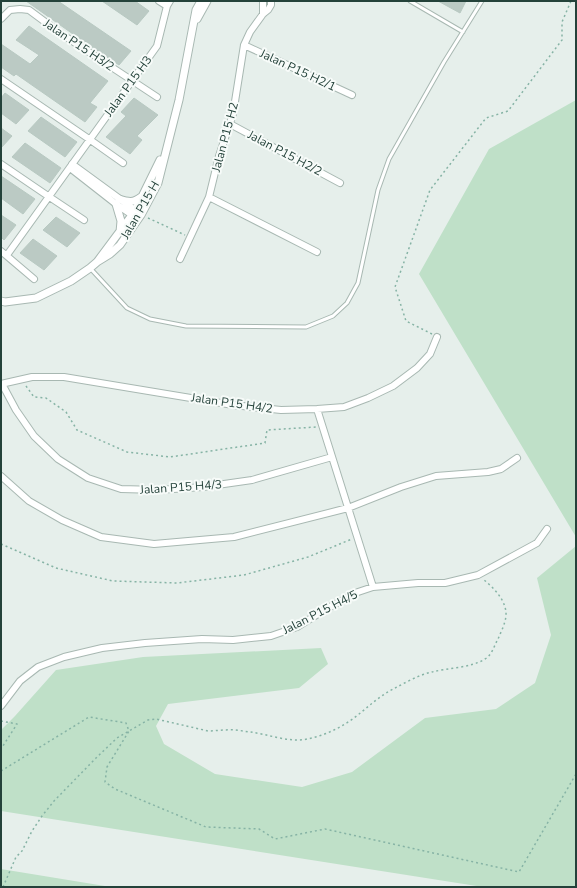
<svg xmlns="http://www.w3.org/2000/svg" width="577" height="888" font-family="'Nunito Sans',sans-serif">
	<rect width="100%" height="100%" fill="#e6efeb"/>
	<path fill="#bfe0c8" d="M576,100v437l-157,-263 70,-125z
		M576,546v341h-93l-482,-76v-81l14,-14 41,-46 87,-13 178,-9 7,16 -29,24 -131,16 -12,22 8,18 51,30 87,13 50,-15 73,-54 71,-9 39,-26 16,-48 -14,-57z
		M1,869l110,18h-110z"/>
	<path fill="#bbcac4" stroke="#b8c9c2" d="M26,1h32l73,50 -12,14 -46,-31z
		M102,1h33l14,10 -12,14z
		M438,1h28l-6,12z
		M29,26l79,55 -18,22 7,4 -12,15 -69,-48 -2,2 -13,-9v-23l29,20 9,-9 -23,-15z
		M5,93l24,17 -13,14 -15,-11v-15z
		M134,98l24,17 -21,21 5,4 -12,14 -24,-17 20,-21 -5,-4z
		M41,117l36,25 -12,15 -37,-26z
		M1,128l11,8 -11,12z
		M25,143l36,25 -11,15 -38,-26z
		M1,176l34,23 -12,15 -22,-16z
		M1,215l15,10 -12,15 -3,-3z
		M56,217l24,16 -13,14 -24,-17z
		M33,239l24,17 -13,14 -24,-17z"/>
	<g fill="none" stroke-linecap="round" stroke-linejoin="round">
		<g stroke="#a8b8b2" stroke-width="5">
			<path id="service" d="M410,1l53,31
				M90,268l37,40 23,11 36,7 120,1 27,-11 14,-13 11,-20 20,-93 11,-31 55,-97 38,-61"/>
		</g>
		<g stroke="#a8b8b2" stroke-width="8">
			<path id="minor" d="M159,1l8,5
				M263,14v-13
				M1,19l9,-9 10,-1 9,1 31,23 97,64
				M244,45l108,50
				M1,79l88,60 34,24
				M230,124l110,59
				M1,164l47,32 36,24
				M72,164l67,49
				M70,168l46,36 19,13
				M209,197l108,55
				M1,251l33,28
				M7,255l150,-209 10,-40 3,-5
				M180,259l29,-62 10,-41 14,-42 11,-69 6,-13 13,-18 5,-4 3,-5v-4
				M1,384l31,-7h32l169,28 48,5 36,-1 27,-2 24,-9 25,-12 24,-18 13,-14 7,-17
				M2,384l14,26 18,26 24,23 30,19 33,11 37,1 45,-3 49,-7 80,-23
				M317,409l56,178
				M1,476l28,25 33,19 39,17 53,7 80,-7 114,-29 53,-21 35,-11 52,-4 13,-3 16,-11
				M1,706l19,-25 18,-14 26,-10 38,-9 43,-5 57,-4 31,1 38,-4 26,-9 29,-18 32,-17 15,-5 45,-4h27l33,-8 59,-32 10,-14"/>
		</g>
		<g stroke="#a8b8b2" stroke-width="9">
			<path id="tertiary" d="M197,19l10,-18
				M119,199c10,3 14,4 22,-2
				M116,204l5,17 -1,11
				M97,262l13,-8 10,-9 21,-30 17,-32 21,-83 17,-90 5,-9
				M1,301l4,1 31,-4 35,-17 19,-13 7,-6 38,-51 25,-51"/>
		</g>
		<path stroke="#86b3a5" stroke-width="1.5" stroke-dasharray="2 3" stroke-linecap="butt" d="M148,218l37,17
			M432,334l-26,-13 -11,-34 35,-97 56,-72 22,-7 54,-71v-18l9,-21
			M26,386l8,11 12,1 20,14 11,18 50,22 43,5 95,-14 2,-13 49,-3
			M1,544l55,24 57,13 64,2 67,-8 64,-18 44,-18
			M1,721l16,3 -16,25
			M1,771l88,-54 37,6 3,8 -22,36 -2,15 10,7 91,38 53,2 16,10 50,-10 194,43 57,-98
			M3,887l13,-30 6,-6 10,-20 10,-15 12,-15 42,-43 21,-20 31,-18 8,-1 52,12c6,0 12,-1 18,-1 8,-1 16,1 24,2 18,2 39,11 57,7 17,-3 33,-11 47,-21 13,-10 24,-21 39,-29 12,-6 25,-14 39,-17 15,-4 39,-4 53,-13 7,-4 9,-13 13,-20 3,-7 7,-15 8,-23 1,-15 -12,-28 -23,-37"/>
		<use href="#service" stroke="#fff" stroke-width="3"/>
		<use href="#minor" stroke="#fff" stroke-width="6"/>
		<use href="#tertiary" stroke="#fff" stroke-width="7"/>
	</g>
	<g text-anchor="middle" stroke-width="4" stroke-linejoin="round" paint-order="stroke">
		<g font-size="12" fill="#24423a" stroke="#f7fbf9">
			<text transform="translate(79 45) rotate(34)" y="4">Jalan P15 H3/2</text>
			<text transform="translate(298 70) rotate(25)" y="4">Jalan P15 H2/1</text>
			<text transform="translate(128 86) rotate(-54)" y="4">Jalan P15 H3</text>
			<text transform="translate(225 137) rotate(-75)" y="4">Jalan P15 H2</text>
			<text transform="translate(285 153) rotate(28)" y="4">Jalan P15 H2/2</text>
			<text transform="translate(140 210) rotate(-60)" y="4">Jalan P15 H</text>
			<text transform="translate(232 403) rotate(8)" y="4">Jalan P15 H4/2</text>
			<text transform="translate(181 487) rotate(-4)" y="4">Jalan P15 H4/3</text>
			<text transform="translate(320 612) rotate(-27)" y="4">Jalan P15 H4/5</text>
		</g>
	</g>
	<rect width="577" height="888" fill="none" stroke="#24423a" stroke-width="4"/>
</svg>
